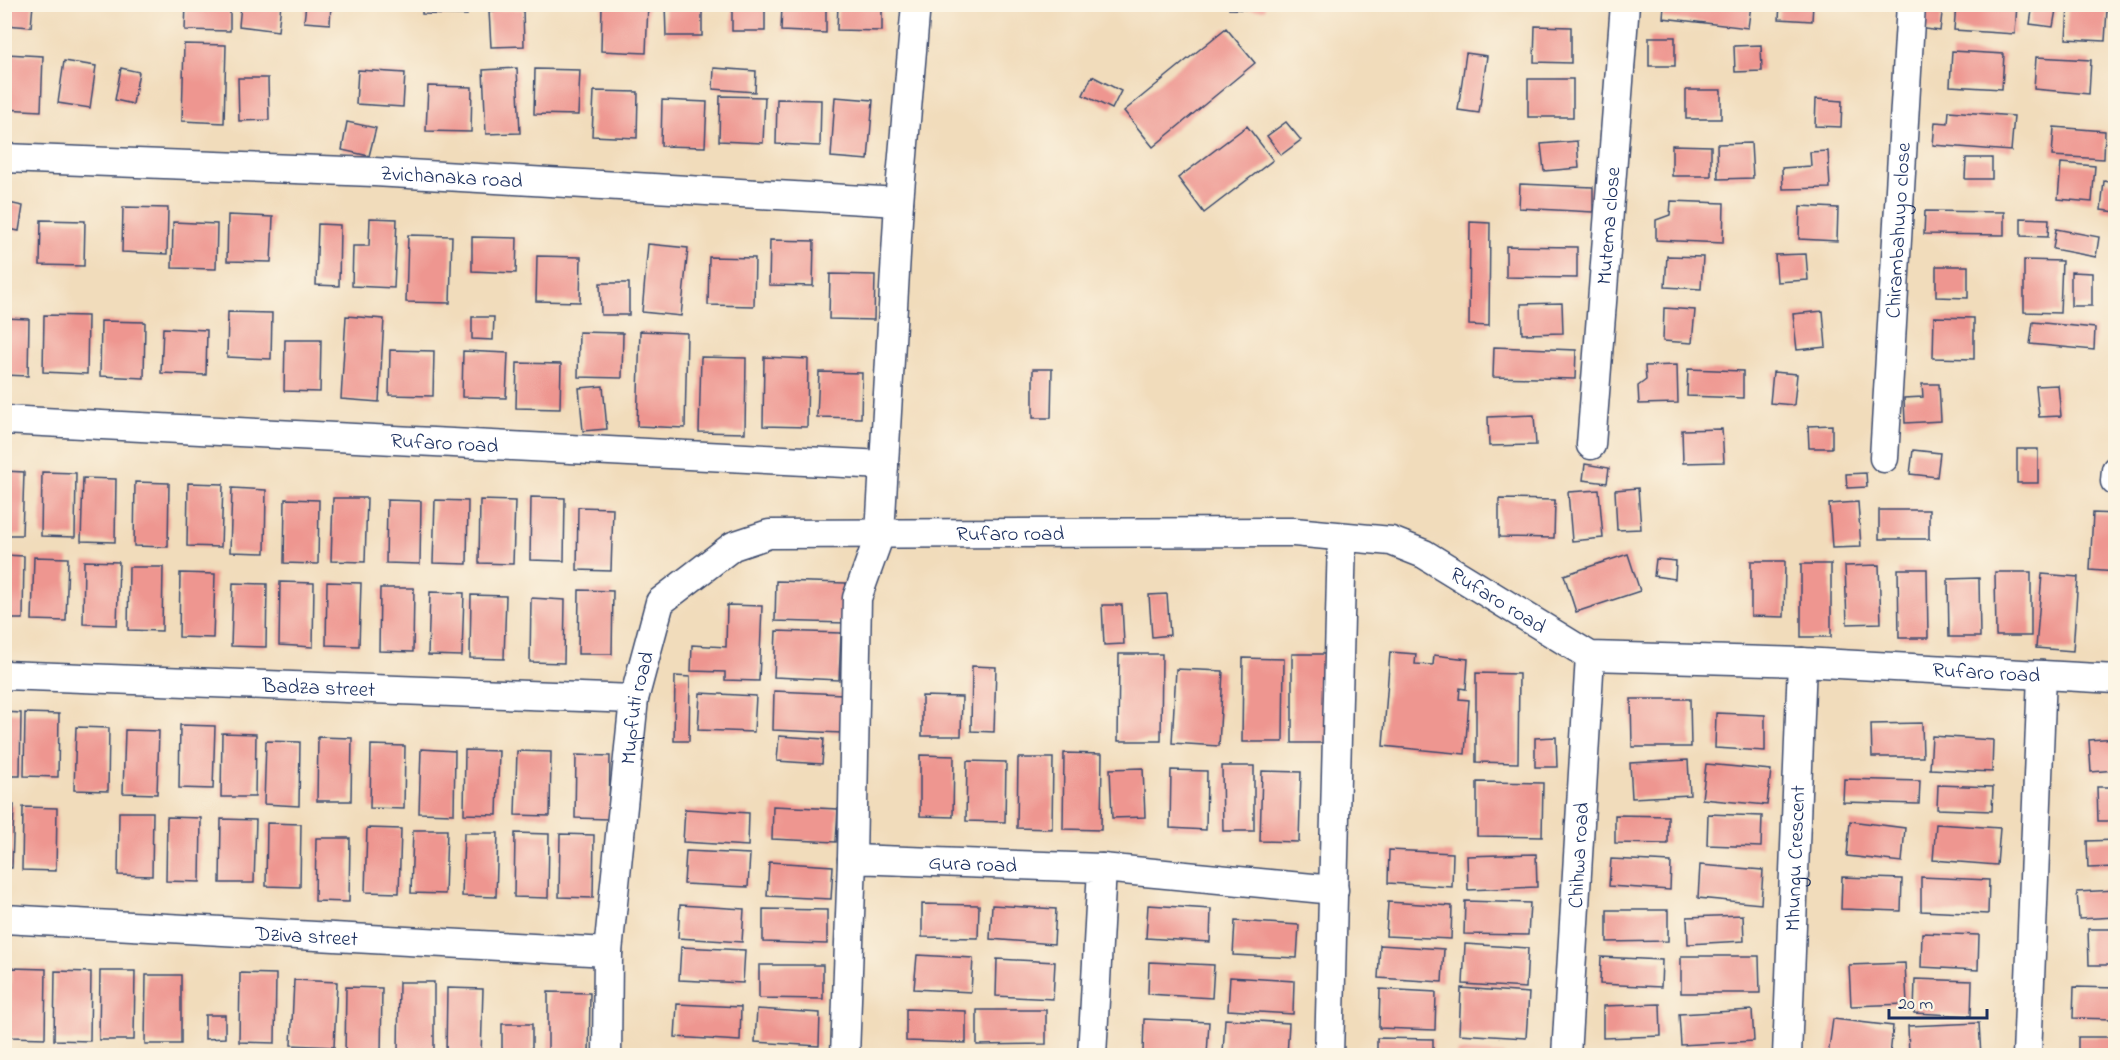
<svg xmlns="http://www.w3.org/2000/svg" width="2120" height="1060" font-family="'Indie Flower',sans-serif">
	<rect width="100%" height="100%" fill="#fcf5e5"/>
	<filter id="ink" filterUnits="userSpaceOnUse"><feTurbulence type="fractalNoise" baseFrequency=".0167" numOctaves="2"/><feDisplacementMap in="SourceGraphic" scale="12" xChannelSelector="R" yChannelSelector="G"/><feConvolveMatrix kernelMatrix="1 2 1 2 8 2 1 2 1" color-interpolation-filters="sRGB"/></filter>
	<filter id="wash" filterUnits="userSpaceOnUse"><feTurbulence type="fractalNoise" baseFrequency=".008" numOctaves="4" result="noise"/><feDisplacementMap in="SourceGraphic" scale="24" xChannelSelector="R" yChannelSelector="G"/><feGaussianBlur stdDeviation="1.35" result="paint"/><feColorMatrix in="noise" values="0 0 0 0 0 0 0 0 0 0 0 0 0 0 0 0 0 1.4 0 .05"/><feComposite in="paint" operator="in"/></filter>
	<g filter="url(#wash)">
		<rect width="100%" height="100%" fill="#f1dcbb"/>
		<path fill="#f3cfdf" d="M5,1050l121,5 -121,1z"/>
		<g id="blocks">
			<path fill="#ee9690" d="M4,4h29l-2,23 -27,-2z
				M186,4h44v27l-45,-1z
				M241,4h40l-3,27 -39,-5z
				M306,4h25l-1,20 -26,-2z
				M422,4h45v11l-45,-1z
				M602,4h46l-2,49 -45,-2z
				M665,4h37v32h-36z
				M732,4h33v27h-33z
				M782,4h44v29l-45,-2z
				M838,4h44v27l-45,-1z
				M1230,4h35v6l-36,-1z
				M1780,4h33l-1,17 -33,-2z
				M1920,4h23l-3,27 -22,-3z
				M1956,4h61l-2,30 -61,-4z
				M2033,4h24l-4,23 -23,-3z
				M1664,5h87l-3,23 -85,-10z
				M2068,7l39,3 -2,31 -39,-2z
				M523,9l1,37 -33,1 -2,-36z
				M1535,26l36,1v36l-37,-1z
				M1226,28l29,35 -102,84 -29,-36z
				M1649,37h26v29h-26z
				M184,44l42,1 -2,78 -42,-2z
				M1761,45l1,26 -27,1 -1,-26z
				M1952,51l52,3 -2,35 -52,-3z
				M1466,53l21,3 -8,57 -21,-3z
				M6,54l37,2 -2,55 -37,-2z
				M2036,57l55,3 -2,34 -55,-5z
				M64,61l32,5 -6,42 -32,-5z
				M121,68l18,4 -6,32 -18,-4z
				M517,68l3,65 -34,1 -3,-64z
				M714,68l42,3 -1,21 -42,-3z
				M535,69l45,1 -2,45 -44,-1z
				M358,70l47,3 -2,34 -47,-3z
				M1092,76l29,15 -9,18 -29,-14z
				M238,78h30l1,42 -30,1z
				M1528,79h45v38h-45z
				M428,86l44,1 -1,45 -45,-1z
				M1686,90h35v29h-35z
				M594,91l44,1 -1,46 -45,-2z
				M720,96l45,1 -2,46 -44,-2z
				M835,97l38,3 -5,60 -37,-3z
				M777,99l44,1 -1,46 -44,-2z
				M1816,99l26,2 -1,26 -26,-1z
				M662,100l45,2 -2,45 -44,-1z
				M1949,111l65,5 -3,35 -78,-6 2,-23 13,1z
				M347,122l29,6 -7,28 -27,-6z
				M1286,122l15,18 -20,15 -14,-19z
				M1247,126l26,34 -69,53 -26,-35z
				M2054,127l51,4 -1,28 -52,-3z
				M1577,141l2,27 -35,3 -3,-27z
				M1751,143l2,35 -35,1 -1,-35z
				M1672,145l39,1v30h-39z
				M1828,151l2,37 -47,1 -1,-21 29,-2 -1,-14z
				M1966,158h26v21h-27z
				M2061,163l34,3 -3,36 -34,-3z
				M2104,181l12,2v29l-15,-2z
				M1520,184l73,3v25l-74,-4z
				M1671,201l53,2 -1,40 -67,-3v-20l14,-5z
				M4,202l19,4 -4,25 -15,-3z
				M1800,206l38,2 -1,33 -38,-2z
				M123,207l45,1 -1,46 -45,-2z
				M1925,211l79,1v23l-80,-1z
				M228,215l45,2 -2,45 -44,-1z
				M370,218l27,1 -3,69 -42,-2 1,-40h16z
				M2021,218l28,1 -1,18 -27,-1z
				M41,220l44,1 -1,45 -44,-1z
				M173,222l44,2 -1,45 -44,-1z
				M1470,222l20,1 -1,103 -20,-1z
				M318,224l22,1 -1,61 -23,-1z
				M2056,229l43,8 -3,20 -43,-8z
				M408,235l44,1 -2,67 -44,-1z
				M472,237l45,1 -1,35 -44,-2z
				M770,240l44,1 -1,45 -44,-1z
				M648,244l40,4 -7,68 -39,-4z
				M1506,246l71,1v31l-71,-1z
				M1806,254l2,26 -31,2 -2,-27z
				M537,256l44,1 -1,45 -44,-1z
				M1667,256l36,1 -2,32 -36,-2z
				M709,257l46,1 -1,48 -46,-1z
				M2024,260l38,1 -2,52 -36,-1z
				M1936,266h32v32l-32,-1z
				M2071,272l21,1v33h-21z
				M830,274l45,1 -1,45 -45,-1z
				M600,283h29v32h-28z
				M1562,303l1,30 -41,1 -1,-30z
				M1664,308l31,2 -3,33 -29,-2z
				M1823,311l3,36 -29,3 -4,-36z
				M228,312l44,1 -1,46 -44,-2z
				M44,315l44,1 -1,58 -44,-2z
				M346,316l38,3 -5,83 -38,-3z
				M472,317h22l-1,23 -21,-1z
				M1934,317l40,1v41l-41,-1z
				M4,318l25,1 -1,57 -24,-1z
				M101,321l44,1 -1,56 -44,-2z
				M2033,322l62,6 -1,22 -64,-6z
				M163,328l44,2 -1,45 -45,-2z
				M640,331l47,2 -2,95 -48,-2z
				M579,332l44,1 -1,45 -44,-1z
				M285,340h36l-1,52 -36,-1z
				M1494,347l82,3 -1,29 -82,-2z
				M390,350l44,1 -1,45 -44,-1z
				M463,351l45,2 -2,45 -44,-1z
				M701,357l45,1 -1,75 -46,-1z
				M764,357l44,2 -1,68 -44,-1z
				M517,363l44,1 -1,45 -44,-1z
				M1677,365l1,38 -39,1 -1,-18 8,-6 -1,-14z
				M1033,369h19l-1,49h-18z
				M1688,369l55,2v27l-56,-2z
				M819,372l43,1 -1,45 -44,-1z
				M1773,372l24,2 -3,31 -24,-2z
				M1922,384h17l2,37 -36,2 -1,-25 19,-1z
				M2058,385l3,31 -22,1 -3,-31z
				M603,386l4,43 -24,2 -4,-43z
				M1534,415l2,30 -47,1 -1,-29z
				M1832,425v23h-23l-1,-22z
				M1722,429l2,33 -41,1 -1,-33z
				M2017,449h21v34h-21z
				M1913,450l27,3 -3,24 -27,-3z
				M1585,464l24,4 -2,15 -24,-3z
				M4,471l20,1 -2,63h-18z
				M42,472l34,1 -1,64 -34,-1z
				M1866,473l1,14 -20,1 -1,-14z
				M83,478l33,1 -1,63 -34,-1z
				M135,482l34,1 -1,64 -34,-1z
				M188,483l35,1 -2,63 -34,-1z
				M232,488l34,2 -1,63 -35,-1z
				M1638,488l3,41 -24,1 -2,-40z
				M1599,490l4,48 -31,3 -4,-49z
				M531,497l34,1 -1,63 -34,-1z
				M333,498h34l-2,64 -34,-1z
				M285,499l34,1 -1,64 -34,-1z
				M1499,499l56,1 -1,38 -55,-1z
				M387,500l34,1 -1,63 -34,-1z
				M435,500l33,1 -1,63 -34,-1z
				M480,500l35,1 -2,63 -34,-1z
				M1858,502l3,45 -29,1 -3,-44z
				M578,507l35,1 -2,63 -34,-1z
				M1879,510h50v29h-50z
				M2093,513l23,1v58l-26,-2z
				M1628,554l12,37 -64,21 -12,-37z
				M4,555l20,1 -1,63h-19z
				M34,557l34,1 -2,63 -34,-1z
				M1656,559l20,2 -1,18 -21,-3z
				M84,561l35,1 -2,63 -34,-1z
				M1751,561h34l-1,56 -33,-1z
				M1801,564h30v73h-30z
				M1879,565l2,58 -34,1 -2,-58z
				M129,567h34l-1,64 -34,-1z
				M1898,569h29l1,69h-29z
				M1995,572h36v64h-35z
				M180,573l35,1 -2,64 -34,-1z
				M2042,574l36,3 -5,74 -37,-3z
				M1979,578l1,59h-31l-1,-58z
				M776,581l70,2 -1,40 -70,-2z
				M280,582l34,1 -1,64 -34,-2z
				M327,582l34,1 -2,63 -33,-1z
				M233,583l34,1 -1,63 -35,-1z
				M380,588h34l-1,64 -34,-1z
				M579,590l34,1 -1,63h-34z
				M430,592l34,1 -2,63 -34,-1z
				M1167,594l3,41 -18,2 -3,-42z
				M471,595l35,1 -2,63 -34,-1z
				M531,598l34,2 -1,63 -34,-1z
				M727,605l35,1 -3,75 -34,-1v-8l-34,-1 1,-26 34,2z
				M1102,605h20l2,39 -20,1z
				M776,631l65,2 -2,47 -65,-3z
				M1390,652l26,2 -1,10 18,1 1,-10 34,4 -2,30 -6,-1 -1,11 10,1 -4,54 -82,-8z
				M1119,654h43l-1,87h-43z
				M1292,654h42v89h-42z
				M1243,658l41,1 -1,83h-41z
				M972,666l24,1 -2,65 -23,-1z
				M1176,669l47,2 -4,75 -47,-3z
				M1476,673l43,1 -1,89 -42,-1z
				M675,676l15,1 -1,64h-15z
				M774,691l69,3 -1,39 -69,-3z
				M700,693l56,3 -2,36 -56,-2z
				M922,696l40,1 -1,39h-39z
				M1631,699h59l1,48h-59z
				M4,712l17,1 -1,63h-16z
				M25,713l34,1 -1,63 -34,-1z
				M1716,713l49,2v36l-50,-3z
				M1922,723l1,34h-51l-1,-33z
				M180,725l35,1 -2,63 -34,-1z
				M76,727l33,1 -1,63 -34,-1z
				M125,730l34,1 -2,63 -34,-1z
				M222,733l34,1 -1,63h-34z
				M779,736l45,3 -2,25 -45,-3z
				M1932,736l61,4 -1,32 -62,-3z
				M318,737l34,1 -1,63h-34z
				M1556,737l1,30h-22v-29z
				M2116,738v32l-25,2 -2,-32z
				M266,741l34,1 -1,64 -35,-2z
				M371,745l34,1 -1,63 -34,-1z
				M421,749l34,2 -1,63 -35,-1z
				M465,750l34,1 -2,64 -33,-1z
				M517,751l34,1 -1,64 -35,-1z
				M1064,753l38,1 -1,76 -38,-1z
				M576,755l34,1 -1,63 -34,-1z
				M920,755l34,1 -1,61 -33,-1z
				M1018,758h35l-1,71 -35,-1z
				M1688,760l2,35 -58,3 -2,-35z
				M967,761l39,1 -1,60 -39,-1z
				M1706,764l65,6 -4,35 -65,-6z
				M1222,766h32v65h-31z
				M1143,768l2,49 -33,1 -2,-49z
				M1171,770l36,1 -1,59 -36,-2z
				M1262,771l39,1 -2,70 -39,-1z
				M1844,779l76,2 -1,23 -76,-2z
				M1477,782l66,1 -1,54 -65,-1z
				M1938,785l55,2 -1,24 -55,-2z
				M2097,787h19v34h-18z
				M4,805h10l-2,63h-8z
				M773,806l65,3 -2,33 -64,-3z
				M23,807l34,1 -1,63 -34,-1z
				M685,809l64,4 -1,33 -65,-4z
				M119,812h34l-1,64 -34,-1z
				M1708,814l54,2 -1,31 -54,-2z
				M1615,815l53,1v28l-53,-1z
				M167,817l34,1 -1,64 -34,-1z
				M221,819l35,1 -2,63h-34z
				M1850,821l55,7 -3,34 -55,-6z
				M267,823l34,1 -1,63 -34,-1z
				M1936,824l64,4 -3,37 -64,-5z
				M367,828l34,1 -2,64 -34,-1z
				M413,830h34l-2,64 -34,-1z
				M464,833h34l-2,64 -34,-1z
				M515,833l34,1 -1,64 -34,-1z
				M560,834l34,1 -1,63 -34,-1z
				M316,838h34l-1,64 -34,-1z
				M2116,840v27l-28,1 -1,-27z
				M1389,850l64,3 -1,34 -64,-4z
				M686,851l64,3 -2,33 -64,-3z
				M1536,854l1,33 -69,3 -1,-34z
				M1611,859l60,3 -1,28 -61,-4z
				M769,862l64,4 -2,33 -64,-3z
				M1700,865l63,5 -2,34 -63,-6z
				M1842,877l60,2 -1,32 -60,-2z
				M1921,877l68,3 -1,34 -67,-3z
				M2116,890v27l-37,2 -2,-27z
				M1465,901l65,2 -2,32 -64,-1z
				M1388,902l64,4 -1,33 -65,-3z
				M922,904l57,1 -1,33 -56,-1z
				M680,905l64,4 -2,33 -64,-4z
				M992,905l64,4 -2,35 -64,-5z
				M1148,905l63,4 -1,33 -64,-4z
				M763,909l64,1v34l-64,-2z
				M1607,910h61v31l-61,1z
				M1743,915l1,26 -56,3 -1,-27z
				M1235,921l64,4 -2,33 -64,-3z
				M2088,929h28v36h-27z
				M1922,933l57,2 -1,35 -57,-3z
				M1465,944l63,4 -2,40 -63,-4z
				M1380,945l64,4 -2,33 -64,-4z
				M681,947l64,3 -2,33 -64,-3z
				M917,955l56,3 -2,34 -57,-3z
				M1681,956h78l1,37h-79z
				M1601,957l61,3 -1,27 -61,-3z
				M997,959l58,3 -2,37 -57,-3z
				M1149,962l65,3 -2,33 -64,-4z
				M1905,963l2,41 -56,2 -2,-41z
				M759,965h64v34l-64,-1z
				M11,968l35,1 -1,69 -35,-1z
				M55,971l36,1 -1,69 -36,-1z
				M100,971h35l-1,69h-35z
				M240,973l36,1 -1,69 -36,-1z
				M146,975h35v69h-36z
				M1230,977l64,4 -1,33 -65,-4z
				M1915,979l57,2 -1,35 -57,-3z
				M294,980l43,2 -3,65 -43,-2z
				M399,982h35v70h-36z
				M346,987l36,1 -1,68h-36z
				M2074,987l42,1v31l-43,-1z
				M447,988l36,1 -2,67 -35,-1z
				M1461,988l68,5 -3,45 -67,-4z
				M1380,989l56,3 -1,38 -56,-2z
				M548,992l42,1 -1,63h-41z
				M677,1004l64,3 -1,34 -65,-4z
				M1660,1004l1,32 -58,2v-32z
				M757,1009l63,4 -1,33 -64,-4z
				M906,1009l60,2v32l-60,-2z
				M977,1010h69v34l-69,1z
				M1752,1010l2,31 -73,4 -2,-31z
				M205,1015h20v23l-20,1z
				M1144,1019l65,3 -2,33 -64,-3z
				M1225,1019l64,4 -2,33 -64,-3z
				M1833,1019l60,7 -3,30h-62z
				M1979,1023l2,33h-72l-1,-30z
				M502,1024h30v32h-30z
				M2078,1037h38v19h-38z
				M1377,1038l56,1v17h-56z
				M1458,1051l46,3v2h-47z"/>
		</g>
	</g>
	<g filter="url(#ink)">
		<use href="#blocks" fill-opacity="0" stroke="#3b496c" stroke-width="1.5"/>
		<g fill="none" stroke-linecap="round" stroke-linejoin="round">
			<g stroke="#3b496c" stroke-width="31">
				<g id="street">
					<path id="s1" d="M4,158l370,14 525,30"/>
					<path id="s2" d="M4,420l880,45"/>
					<path id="s3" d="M1591,445l34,-441"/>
					<path id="s4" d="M1884,458l27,-454"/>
					<path d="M2115,481l1,-11"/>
					<path id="s5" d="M4,675l630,24"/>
					<path d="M852,859l5,-261 23,-64 19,-332 17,-198"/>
					<path d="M1102,868l232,22"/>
					<path id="s6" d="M4,919l604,33"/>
					<path id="s7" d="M607,1056l1,-104 26,-253 26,-97 73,-56 36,-12 525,-2 97,9 33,13 166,102 212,6 314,17"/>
					<path id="s8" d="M845,1056l7,-197 250,9 -10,188"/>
					<path d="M1329,1056l13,-519"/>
					<path id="s9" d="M1566,1056l24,-400"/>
					<path id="s10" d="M1787,1056l15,-394"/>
					<path d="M2027,1056l15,-381"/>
				</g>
			</g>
			<use href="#street" stroke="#fff" stroke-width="28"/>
		</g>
	</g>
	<g text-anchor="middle" stroke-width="4.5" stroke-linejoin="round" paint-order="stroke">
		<g font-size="21" fill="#1b2f5e" stroke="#fcf5e5">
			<text dy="7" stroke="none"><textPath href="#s1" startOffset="448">Zvichanaka road</textPath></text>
			<text dy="7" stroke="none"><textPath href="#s3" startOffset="220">Mutema close</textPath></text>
			<text dy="7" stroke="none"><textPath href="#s4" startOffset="228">Chirambahuyo close</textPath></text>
			<text dy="7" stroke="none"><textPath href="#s2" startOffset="441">Rufaro road</textPath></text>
			<text dy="7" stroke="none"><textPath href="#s7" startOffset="830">Rufaro road</textPath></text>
			<text dy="7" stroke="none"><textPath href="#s7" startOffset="1334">Rufaro road</textPath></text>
			<text dy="7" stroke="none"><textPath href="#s7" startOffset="1838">Rufaro road</textPath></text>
			<text dy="7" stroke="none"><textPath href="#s5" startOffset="315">Badza street</textPath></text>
			<text dy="7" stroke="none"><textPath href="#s7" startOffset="350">Mupfuti road</textPath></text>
			<text dy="7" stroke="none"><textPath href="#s9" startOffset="201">Chihwa road</textPath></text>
			<text dy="7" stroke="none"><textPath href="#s10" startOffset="198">Mhungu Crescent</textPath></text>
			<text dy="7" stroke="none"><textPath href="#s8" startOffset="318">Gura road</textPath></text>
			<text dy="7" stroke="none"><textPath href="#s6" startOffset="303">Dziva street</textPath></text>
		</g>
	</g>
	<rect width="2120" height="1060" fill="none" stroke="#fcf5e5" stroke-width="24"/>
	<path d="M1889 1009v9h98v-9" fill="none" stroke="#1b2f5e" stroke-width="3"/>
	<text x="1898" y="1009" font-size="18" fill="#1b2f5e" stroke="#fcf5e5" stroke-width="4.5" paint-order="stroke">20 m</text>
</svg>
